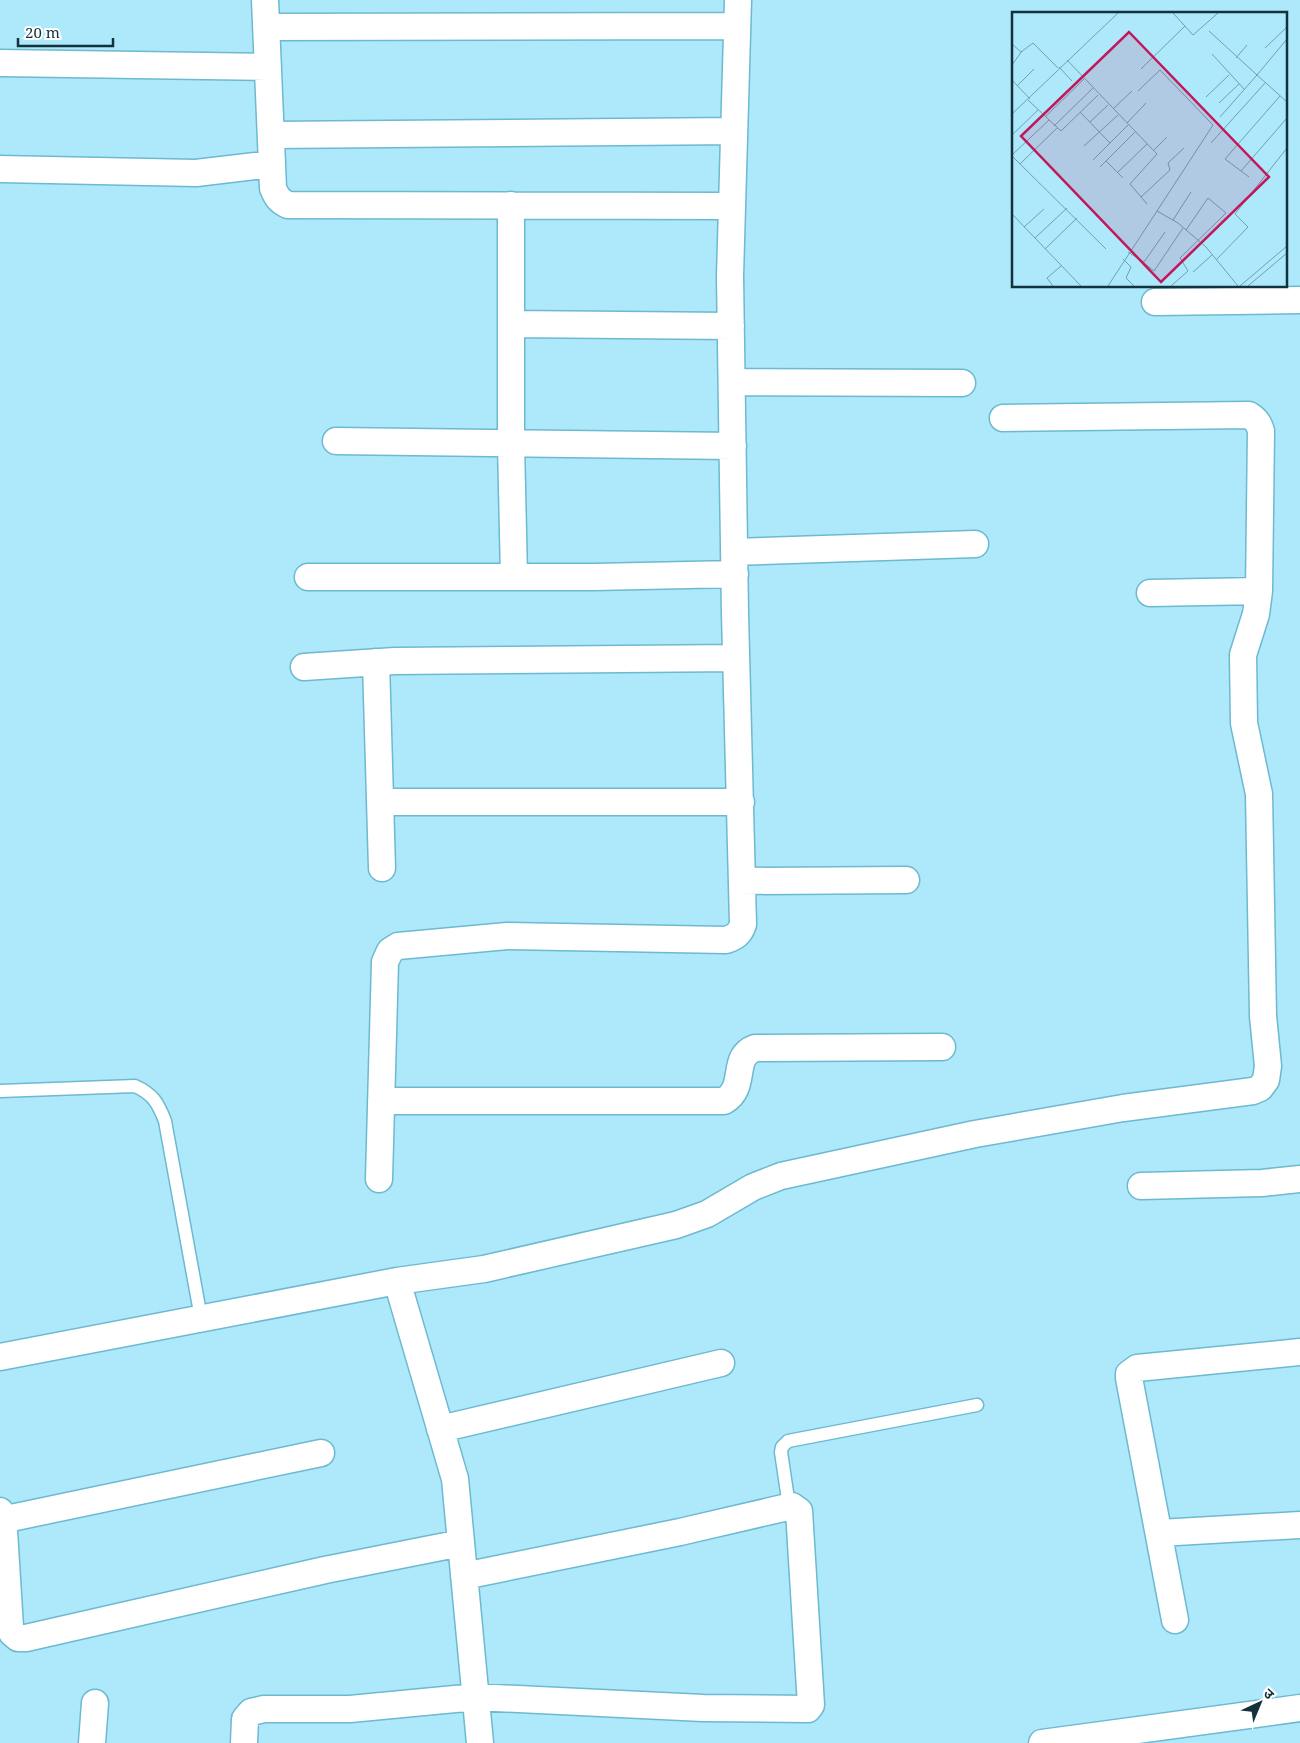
<svg xmlns="http://www.w3.org/2000/svg" width="1300" height="1743" font-family="'Noto Serif','Noto Sans Devanagari',serif">
	<rect width="100%" height="100%" fill="#ade9fb"/>
	<g fill="none" stroke-linecap="round" stroke-linejoin="round">
		<g stroke="#6db9cf" stroke-width="15">
			<path id="service" d="M0,1091l135,-5c18,8 23,17 30,35l36,197
				M789,1506l-8,-54 1,-5 6,-6 189,-36"/>
		</g>
		<g stroke="#6db9cf" stroke-width="29">
			<path id="minor" d="M265,0l8,188c3,8 6,13 15,17l444,1
				M266,27l471,-1
				M0,63l268,4
				M271,135l463,-4
				M0,169l196,4 76,-9
				M511,205v238l3,134
				M1155,302l145,-2
				M511,324l220,2
				M732,382l230,1
				M336,441l397,5
				M734,552l241,-8
				M308,577h286l141,-3
				M1150,593l109,-2
				M376,662l6,206
				M304,667l91,-6 341,-3
				M380,802h361
				M742,881l164,-1
				M381,1101h343c24,-14 6,-44 31,-53l187,-1
				M379,1179l6,-217 5,-11 8,-5 109,-10 219,4c9,-3 14,-6 17,-16l-8,-310 -5,-338 8,-276
				M1141,1186l121,-3 38,-4
				M397,1281l87,-12 192,-44 31,-11 46,-27 28,-11 194,-42 148,-26 130,-17 7,-3 6,-8 2,-14 -5,-50 -4,-222 -15,-71 -1,-68 13,-41 3,-23 2,-160c-2,-8 -5,-12 -12,-16l-246,3
				M0,1357l397,-76 58,198 25,264
				M440,1429l281,-66
				M0,1511l3,4 8,3 310,-65
				M3,1515l7,112 2,6 6,5h8l299,-68 136,-27
				M1159,1533l141,-8
				M1175,1620l-46,-242v-4l8,-6 163,-16
				M92,1743l3,-40
				M244,1743l1,-24 6,-7 13,-3h86l126,-12 227,11 105,1 3,-4 -12,-194 -7,-5 -112,26 -216,44
				M1042,1743l258,-35"/>
		</g>
		<use href="#service" stroke="#fff" stroke-width="12"/>
		<use href="#minor" stroke="#fff" stroke-width="26"/>
	</g>
	<g transform="translate(1012 12)">
		<rect width="275" height="275" fill="#ade9fb"/>
		<path fill="none" stroke="#6fa0af" stroke-width="1" d="M161,1l20,22 25,-22M197,19l48,44 30,-36M0,32l9,8 12,-9 25,25M253,36l22,-21M200,42l32,35M224,46l11,-13M55,48l90,94 -27,30 17,20M0,53l10,-14M47,55l13,14M129,57l44,-43M0,68l18,19M5,74l17,-17M126,79l22,-21 53,55 -56,86M194,85l23,-22M16,88l33,31 37,-36M207,91l20,-19M101,97l19,-18M68,100l30,31M0,102l106,-101M33,105l39,-38M208,105l37,-42 30,27M78,110l18,-17M115,111l19,-20M42,114l39,-38M0,123l26,-25M199,131l54,-60M72,134l34,-31M142,138l13,-13M0,143l37,-35M0,144l94,93M81,148l35,-35M94,149l17,17M8,152l37,-36M88,155l35,-35M229,159l46,-53M105,161l30,-29M237,165l-24,-18 55,-63M129,185l29,-27 -2,-7 16,-15M0,202l69,72M161,208l18,-28M12,215l20,-18M23,226l32,-30M33,237l32,-31M116,240l16,10 21,-30M111,247l8,8 -5,11 8,8M204,248l32,-33 -13,-13 52,-66M131,250l11,9 29,-43M181,260l19,-17M41,274l-6,-8 14,-12M96,274l49,-75 21,12 28,24 32,39M159,274l17,-15 -8,-13 46,-45 -18,-15 -22,32M228,274l47,-40M236,274l39,-33"/>
		<path fill="#c2185b" fill-opacity="0.15" stroke="#c2185b" stroke-width="2.5" d="M117,20l140,145 -108,105 -140,-146z"/>
		<rect width="275" height="275" fill="none" stroke="#13333c" stroke-width="2.5"/>
	</g>
	<g transform="translate(1260 1703) rotate(44)" stroke="#ffffff" stroke-width="4" paint-order="stroke">
	<path d="M0-4L9 19L0 12L-9 19Z" fill="#13333c"/>
	<text y="-8" font-size="14" font-weight="bold" text-anchor="middle" fill="#13333c">उ</text>
	</g>
	<path d="M18 38v8h95v-8" fill="none" stroke="#13333c" stroke-width="2.5"/>
	<text x="25" y="38" font-size="15" fill="#13333c" stroke="#ffffff" stroke-width="4" paint-order="stroke">20 m</text>
</svg>
